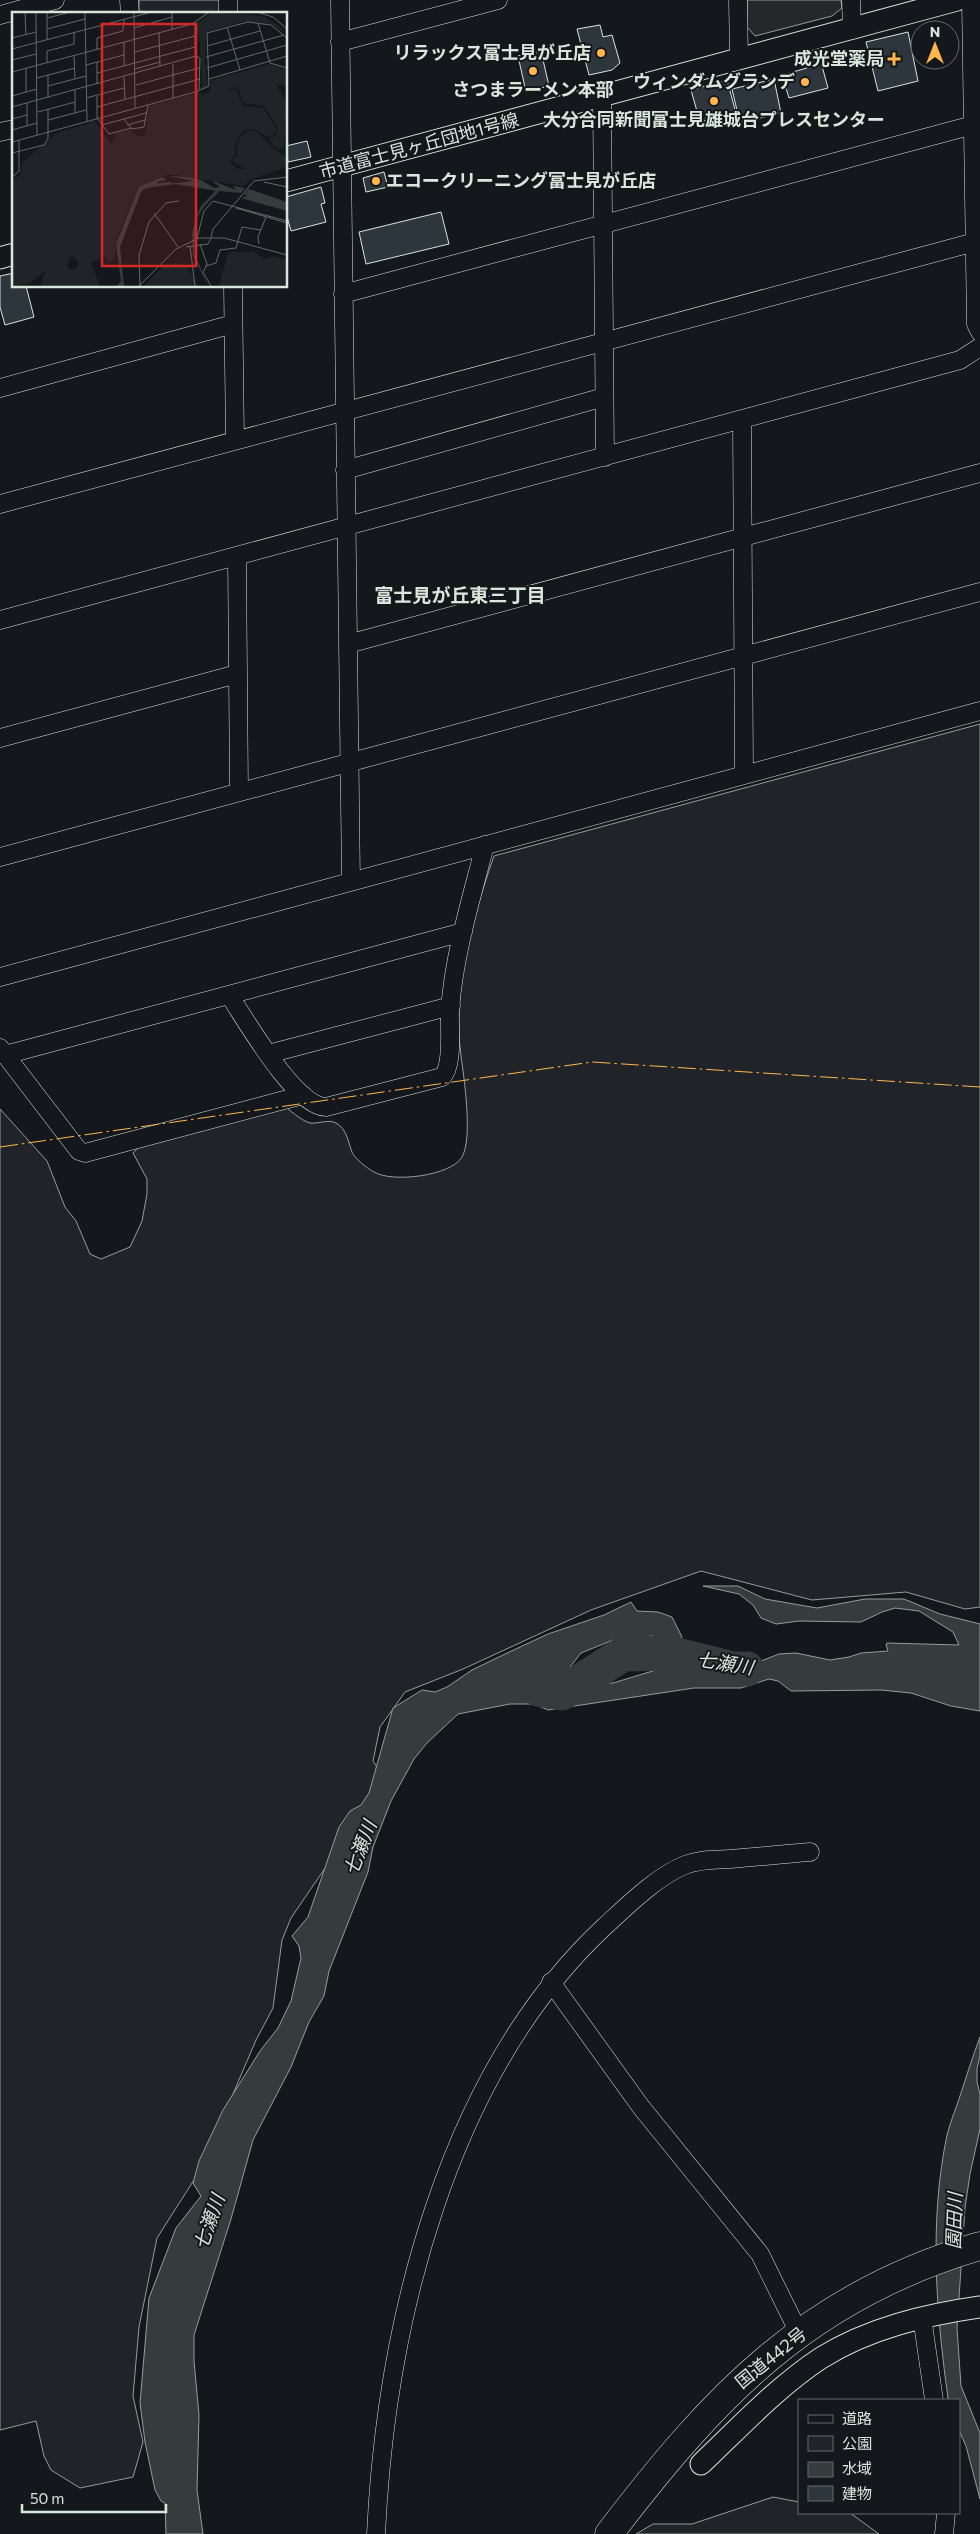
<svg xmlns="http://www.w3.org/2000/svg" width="980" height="2534" font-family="Commissioner,'Noto Sans JP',sans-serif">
	<rect width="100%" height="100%" fill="#14181c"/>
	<path fill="#202428" stroke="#939e99" d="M139,0h82v14h-82z
		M980,724v883l-15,2 -59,-17 -94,8 -111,-29 -110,39 -128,59 -58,23 -25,35 -7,34 6,9v19l-88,129 -9,22 -9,68 -17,32 -55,129 -44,69 -18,89 -6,69 10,46 -10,35 -53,11 -29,-18 -7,-14 -8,-35 -36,9v-1321l47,52 18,46 11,14 14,33 11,5 29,-12 12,-26 5,-27v-15l-14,-26 11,-11 138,-38c8,6 18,16 28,19 9,1 18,-4 26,0 11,6 12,19 16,29 2,6 16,17 22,20 18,11 77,4 88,-15 11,-19 2,-79 -1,-101 -9,-68 11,-137 33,-200z
		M773,2497l26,5v11h51l29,21h-243l17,-10h39z"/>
	<path fill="#24282b" stroke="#939e99" d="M747,0h94l1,8 -10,8 -77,20 -8,-9z"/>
	<path fill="#363b3e" stroke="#939e99" d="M703,1586h35l27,13 52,9 48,-9h39l36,15 40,10v87l-29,-5 -40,-13 -30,-3 -90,1 -13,-10 -9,-2 -28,9h-47l-146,22 -14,-6h-24l-52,10 -31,29 -13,16 -23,42 -18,46 -5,25 -39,99 -5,25 -15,26 -18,45 -38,73 -22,79 -37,116v26l5,54 -2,75 6,44h-37l-1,-31 -4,-2 -6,-11 -10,-48 -5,-39 9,-105 27,-70 25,-32 -8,-13 6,-22 24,-51 37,-59 18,-23 13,-27 10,-43 -2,-12 -7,-10 16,-19 31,-90 11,-16 11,-6 8,-12 24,-85 29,-18 13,2 12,-5 25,-17 31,-15 45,-21 56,-19 27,-13 6,9 21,1 14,5 10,20 -7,6 -23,-7 -39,4 -32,13 -11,14 14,16h29l66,-20 37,-5 45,3 18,-7 17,-1 34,7 19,-3 12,-4 27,-2 -2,-7 1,-1 72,2 -6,-13 -34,-21 -24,-3 -13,4 -21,10 -62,-1 -23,3 -15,-6 -8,-13 -14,-11z
		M980,2037v19l-3,13v13l3,12v35l-10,45 -5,34 -8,120 4,58 19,47v66l-14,-53 -7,-16v-30h-10l-1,-2c-12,-86 -19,-177 -1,-263 3,-12 8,-24 12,-36 7,-21 13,-41 21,-62z"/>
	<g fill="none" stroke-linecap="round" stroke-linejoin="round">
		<path stroke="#363b3e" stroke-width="35" d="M538,1689l24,4 61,-39 46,-1 64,16h14"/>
	</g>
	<path fill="#2c363c" stroke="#d8e6dc" d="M600,25l3,12 9,-2 8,28 -8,7 -23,5 -12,-46z
		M908,32l10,49 -40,10 -12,-49z
		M541,51l8,35 -23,6 -8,-36z
		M819,55l9,33 -39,10 -7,-23 25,-7 -3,-9z
		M774,79l7,34 -41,10 -8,-34z
		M727,80l9,33 -36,9 -9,-32z
		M307,141l4,16 -23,5 -2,-16z
		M384,172l4,15 -22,5 -3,-14z
		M321,187l4,16 -4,1 5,18 -35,9 -5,-18v-16z
		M441,212l8,32 -83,20 -7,-32z
		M14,273v13h12l8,31 -29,8 -5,-18v-31z"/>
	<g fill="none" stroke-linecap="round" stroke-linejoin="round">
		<g stroke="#d8e6dc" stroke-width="19">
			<path id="minor" d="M129,0l1,14
				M228,0v14
				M340,0l11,882
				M738,0l1,60
				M851,0l1,30
				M971,0l5,324 4,8
				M0,15l55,-15
				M340,42l158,-42
				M602,96l3,361
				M0,132l14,-3
				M233,286l2,154
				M343,294l630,-169
				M0,388l233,-64
				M742,419l2,356
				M345,470l259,-73
				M0,504l975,-262
				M237,556l2,236
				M0,620l960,-260 20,-13
				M348,644l632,-171
				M0,738l237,-64
				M0,857l980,-265
				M0,977l980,-266
				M229,995c17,25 66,112 97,112l116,-30c12,-11 7,-51 8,-67 4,-56 21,-110 35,-165
				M0,1048l79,103 6,2 218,-58
				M268,1054l183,-48
				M5,1055l458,-123
				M551,1982l90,125 119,147 39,79
				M922,2317l12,83
				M376,2534c10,-209 70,-459 228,-607 22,-20 53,-51 81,-62 15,-6 30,-5 45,-6 26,-2 53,-5 80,-7
				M944,2534l2,-21"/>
		</g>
		<g stroke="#d8e6dc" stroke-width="23">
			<path id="tertiary" d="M286,181l671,-181
				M0,258l14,-4
				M701,2464c38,-36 76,-77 120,-106 48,-30 104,-43 159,-51"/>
		</g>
		<g stroke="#d8e6dc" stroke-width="29">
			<path id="trunk" d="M609,2534c105,-138 199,-238 371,-288"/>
		</g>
		<use href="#minor" stroke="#14181c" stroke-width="18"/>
		<use href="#tertiary" stroke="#14181c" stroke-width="21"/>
		<use href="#trunk" stroke="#14181c" stroke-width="28"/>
		<path stroke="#ffb74d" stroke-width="1" stroke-dasharray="18 4 2.5 4" stroke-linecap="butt" d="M0,1147l592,-85 388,25"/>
	</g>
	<g fill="#ffb74d" stroke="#14181c" stroke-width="2">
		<circle cx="601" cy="53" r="5"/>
		<path d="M891.5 51.5h5v5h5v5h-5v5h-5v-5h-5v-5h5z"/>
		<circle cx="533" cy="71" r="5"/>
		<circle cx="805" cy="82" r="5"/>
		<circle cx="714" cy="101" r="5"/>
		<circle cx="376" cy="181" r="5"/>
	</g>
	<g text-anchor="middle" stroke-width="4" stroke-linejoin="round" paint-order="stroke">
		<g font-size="18" font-weight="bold" fill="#d8e6dc" stroke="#14181c" text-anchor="end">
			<text x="591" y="59">リラックス富士見が丘店</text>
			<text x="884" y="65">成光堂薬局</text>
			<text x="795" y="88">ウィンダムグランデ</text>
			<text x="533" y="96" text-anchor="middle">さつまラーメン本部</text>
			<text x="714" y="126" text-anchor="middle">大分合同新聞富士見雄城台プレスセンター</text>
			<text x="386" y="187" text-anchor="start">エコークリーニング富士見が丘店</text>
		</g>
		<g font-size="18" fill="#d8e6dc" stroke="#14181c">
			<text transform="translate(419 146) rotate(-15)" y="6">市道富士見ヶ丘団地1号線</text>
			<text transform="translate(771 2358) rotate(-39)" y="6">国道442号</text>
		</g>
		<g font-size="19" font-weight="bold" fill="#d8e6dc" stroke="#14181c">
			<text x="460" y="602">富士見が丘東三丁目</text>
		</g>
		<g font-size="19" font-style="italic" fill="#d8e6dc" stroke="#14181c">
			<text transform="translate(725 1663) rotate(9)" y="7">七瀬川</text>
			<text transform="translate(360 1848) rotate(-69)" y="7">七瀬川</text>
			<text transform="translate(954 2221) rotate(-88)" y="7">園田川</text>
			<text transform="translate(209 2222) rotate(-71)" y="7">七瀬川</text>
		</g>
	</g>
	<g transform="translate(12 12)">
		<rect width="275" height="275" fill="#14181c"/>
		<path d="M199,1l52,3 20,13 -2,2 -10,-7 -26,-3 -39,11 -1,28 3,26 -6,3 -2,-44 -4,-20zM257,52l18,5v17l-11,-1 11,18 -3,44 -2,3 -8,-3 -5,-8 6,-3 3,-8 -14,-22 -21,-3 -5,-15 -6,-1 -6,4 10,-2 7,17 20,2 14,21 -5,7 -5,1 -10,-7 -11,-1 -7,7 -5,11 2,6 -6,9 8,7h8l-14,-8 6,-7 -2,-9 4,-8 9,-7 8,2 16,16 14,10 -1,9 -36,13 -7,6 -74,-12 -11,4 -20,11 -21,49 -3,23 -5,1 -4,-6 -14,7 9,23h-57l-2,-4 5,-11 -18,13 -16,2v-107l7,-3 4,-14 32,-28 40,-13 16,23 5,-11 13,-4 9,7h7l4,-30 52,-14 1,4 8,-5 2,-11zM61,244l6,6 -3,7 -5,1 -4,-4 2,-9zM216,240h26l10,7 9,-3 14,4v26h-68zM164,251l11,4 11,19h-54l18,-19z" fill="#202428" fill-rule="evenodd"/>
		<path d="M157,164l19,1 13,3 13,8 6,-1 -7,-5v-1l23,9 -3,-4 12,2 -4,5 -22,-2 -2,3 -9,6 -12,19 -2,33 14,34 -15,-30 -1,-22 3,-14 6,-14 16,-15 -42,-7 -29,4 -5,4 -21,55 4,39h-7l4,-5 -5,-37 23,-57 23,-10 5,3 -10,2 1,3 35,-4zM237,177l38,13v9l-46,-13 6,-2 -3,-2z" fill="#363b3e"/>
		<path fill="none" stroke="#363b3e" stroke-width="2.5" d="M142,173l17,-2M189,196l18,-19"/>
		<path fill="none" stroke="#626a69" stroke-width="1" d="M13,1l1,22M24,1l1,122M35,1v27M73,1l2,108M122,1l1,95M160,1v16M248,1l13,4 14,12M35,6l20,-5M246,11l12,40 17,5M215,15l13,43M122,16l38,-11M35,17l38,-10M147,21l1,34M0,26l24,-6M112,30v24M195,34l53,-15M0,37l136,-36M85,38v-12l26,-7 1,-12M123,40l60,-16M62,44l1,23M194,45l78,-22M0,48l24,-6M85,50v22M35,51v-12l27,-7v-12M161,52v34M74,53l38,-10M195,56l80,-23M14,57v23M123,57l25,-7M0,60l180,-48 16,-11M85,61l98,-26M36,63v23M112,65l1,22M25,66l38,-10M197,67l78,-23M124,73l63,-17M36,74l38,-10M63,78v23M188,78l9,-4 -2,-53 41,-11 23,3 16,13M0,84l25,-7M85,84v22l12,16 22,-6M74,86l38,-10M15,91v23M0,95l184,-51M85,95l103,-28M26,100l37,-10M0,107l15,-4M112,107l8,10 12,-2 4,-22M36,108l38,-10M90,113l44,-12M115,113l18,-5M0,118l25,-7M0,130l187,-51 1,-33 -5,-3v-32M0,141l32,-8 4,-7v-29M0,165l7,-6v-31M252,170l23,5M224,196l51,15M142,201l24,34M199,225l2,-8 41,-48 33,-4M185,226l7,-27 9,-10 74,20M188,232l7,20 -4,8 8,14M247,232l-1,-7 8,-20M178,234l5,40M174,235l22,-3 3,-6M194,254l10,-3 4,-13 16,-2 6,-21 19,3M127,274l37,-37 23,-11h25l63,17M128,274l-1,-31 10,-33 17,-19 13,-2"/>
		<path fill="#d62828" fill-opacity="0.15" stroke="#d62828" stroke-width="2.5" d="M90,12h94v242h-94z"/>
		<rect width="275" height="275" fill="none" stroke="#d8e6dc" stroke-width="2.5"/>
	</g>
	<rect x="798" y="2399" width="162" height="115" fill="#14181c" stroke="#626a69"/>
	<rect x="808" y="2415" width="25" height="8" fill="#14181c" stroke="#626a69"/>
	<text x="842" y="2424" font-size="15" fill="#d8e6dc">道路</text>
	<rect x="808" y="2436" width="25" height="15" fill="#202428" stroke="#626a69"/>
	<text x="842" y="2449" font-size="15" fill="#d8e6dc">公園</text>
	<rect x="808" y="2462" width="25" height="15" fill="#363b3e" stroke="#626a69"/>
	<text x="842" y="2474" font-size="15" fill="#d8e6dc">水域</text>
	<rect x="808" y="2486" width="25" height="15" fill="#2c363c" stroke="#626a69"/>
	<text x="842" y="2499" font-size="15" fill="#d8e6dc">建物</text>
	<g transform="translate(935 45)"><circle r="24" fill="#14181c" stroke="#626a69"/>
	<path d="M0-4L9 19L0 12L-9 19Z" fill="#ffb74d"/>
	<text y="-8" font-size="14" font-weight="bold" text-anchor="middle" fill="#d8e6dc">N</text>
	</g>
	<path d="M22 2504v8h144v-8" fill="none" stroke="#d8e6dc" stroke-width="2.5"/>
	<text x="30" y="2504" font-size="15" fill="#d8e6dc" stroke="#14181c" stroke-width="4" paint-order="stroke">50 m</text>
</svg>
